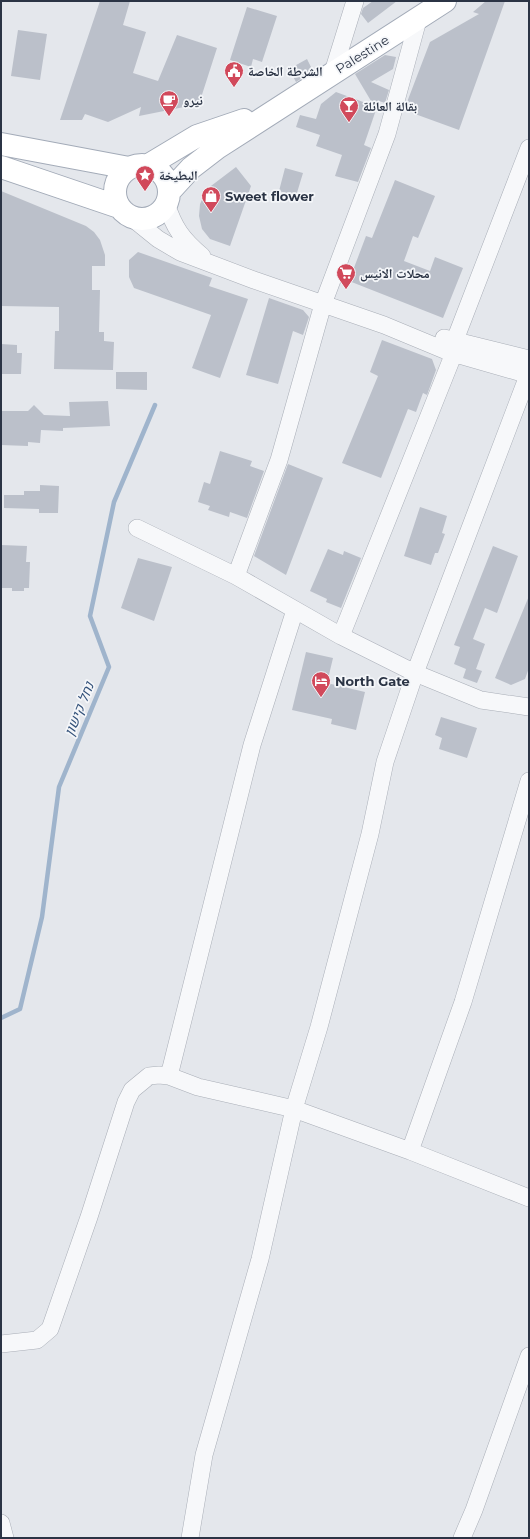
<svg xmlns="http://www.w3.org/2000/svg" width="530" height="1539" font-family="Montserrat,'Noto Naskh Arabic',Heebo,sans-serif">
	<rect width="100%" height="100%" fill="#e4e7ec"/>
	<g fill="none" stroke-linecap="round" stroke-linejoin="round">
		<path stroke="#9fb4cc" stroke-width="4.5" d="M1,1018l19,-9 22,-92 17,-130 50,-120 -19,-51 24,-114 41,-97"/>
	</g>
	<path fill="#bbc0ca" d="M100,1h30l-7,24 23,7 -13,41 25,8 19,-46 40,13 -18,56 -60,12 2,-9 -33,15 -23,-8 -3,6h-22z
		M373,1h24l-29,22 -7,-9 2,-6z
		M486,1h19l-46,129 -55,-20 26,-68 49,-28 -6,-2z
		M247,7l30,9 -15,46 -9,-3 -2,8 -21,-7z
		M18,30l29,4 -7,46 -29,-4z
		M385,55l11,2 -3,12 -22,13 18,8 -4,13 -6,-2 -15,44 7,3 -13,34 -23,-6 7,-21 -26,-9 4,-11 -24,-8 4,-12 16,4 5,-15 15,-12 38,14 -19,-32z
		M307,59l6,12 -17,11 -7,-13z
		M236,167l15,19 -21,60 -20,-7 -8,-10 -3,-13 1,-12 7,-15z
		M285,168l18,5 -7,23 -17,-5z
		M395,180l40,16 -17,42 -5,-2 -9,25 26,10 5,-14 28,11 -20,50 -94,-37 17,-45 6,2z
		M1,191l85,35 8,6 6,8 5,15v11h-13v24h8l-1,42h5v9l10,1 -1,28 -59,-1 1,-38h4v-24l-58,-1z
		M138,252l74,26 -3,8 39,13 -28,79 -28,-10 19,-53 -77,-27 -5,-11v-17z
		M269,298l34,12 6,7 -6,18 -10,-4 -15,53 -32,-9z
		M382,340l50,19 4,11 -9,25 -4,-2 -7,19 -8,-3 -27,69 -39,-15 36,-87 -8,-4z
		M1,344l16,1v8h5l-1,21h-20z
		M116,372h31v18l-31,-1z
		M108,401l2,25 -47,2v3l-22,-1 -1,13 -12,-1v4l-27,-1v-34h27l6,-6 10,10 26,1 -1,-14z
		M220,451l32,10 -2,5 14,5 -17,47 -17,-6 -1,5 -21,-7 2,-4 -12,-4 6,-20 6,2z
		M288,464l35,14 -37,97 -32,-19z
		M40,485l19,1 -1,27h-19v-4l-35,-1v-13h20v-4h16z
		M420,507l27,9 -5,17 3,1 -7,19h-3l-4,12 -27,-9z
		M1,545l26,1 -1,16h4l-1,26h-5v3h-12v-3h-11z
		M493,546l25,10 -21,57 -12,-5 -12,31 12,5 -9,25 6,2 -5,12 -14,-5 3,-9 -12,-5 6,-17 -6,-2z
		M328,549l15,6 1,-4 17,7 -20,50 -15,-6 1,-3 -17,-8z
		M138,558l34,9 -18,54 -33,-13z
		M529,596v72l-4,11 -14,6 -16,-7z
		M306,652l27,6 -6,25 38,9 -9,38 -25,-6 1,-5 -40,-9z
		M441,717l36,11 -10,30 -28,-9 3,-11 -7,-3z"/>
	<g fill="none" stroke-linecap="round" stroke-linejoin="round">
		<g stroke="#a9aeb7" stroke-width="18">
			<path id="minor" d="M333,72l22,-71
				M166,203c8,25 16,36 36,53
				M132,218l26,21 22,13 74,28 130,45 65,27 80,23
				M444,338l85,21
				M455,340l74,-192
				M137,528l99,48 105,60 74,37 66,27 48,7
				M236,576l43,-116 44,-156 64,-170 31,-114
				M341,636l113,-283
				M169,1076l83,-331 43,-135
				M410,1151l53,-149 66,-221
				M1,1344l36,-4 13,-11 39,-112 37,-115 6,-12 17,-14 10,-1 10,1 29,11 96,22 116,42 119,47
				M1,1523l4,15
				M190,1538l14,-83 56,-196 34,-150 25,-82 51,-193 15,-72 30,-89 114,-300
				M462,1538l12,-28 55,-154"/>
		</g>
		<g stroke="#a3abb8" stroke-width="24">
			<path id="major" d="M1,144l128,24
				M115 192a27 27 0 1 1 54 0a27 27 0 1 1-54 0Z
				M147,166l50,-30 47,-16
				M1,167l118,40
				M169,192l22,-24 26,-20 228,-147"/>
		</g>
		<use href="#minor" stroke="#f7f8fa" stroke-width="17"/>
		<use href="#major" stroke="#fff" stroke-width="22"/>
	</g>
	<defs>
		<g id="civic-pin" transform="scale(1)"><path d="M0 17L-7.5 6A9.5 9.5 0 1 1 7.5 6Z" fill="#d1495b" stroke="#f4f6f9"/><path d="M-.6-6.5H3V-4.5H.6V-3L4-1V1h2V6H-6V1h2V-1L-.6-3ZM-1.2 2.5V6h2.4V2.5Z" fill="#fff"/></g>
		<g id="cafe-pin" transform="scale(1)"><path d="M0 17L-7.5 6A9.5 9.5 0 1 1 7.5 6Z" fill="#d1495b" stroke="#f4f6f9"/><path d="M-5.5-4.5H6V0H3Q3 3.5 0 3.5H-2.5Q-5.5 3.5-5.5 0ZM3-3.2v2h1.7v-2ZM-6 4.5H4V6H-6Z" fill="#fff"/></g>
		<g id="bar-pin" transform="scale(1)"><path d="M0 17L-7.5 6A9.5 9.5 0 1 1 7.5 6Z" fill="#d1495b" stroke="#f4f6f9"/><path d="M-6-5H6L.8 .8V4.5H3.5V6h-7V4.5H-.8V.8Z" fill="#fff"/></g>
		<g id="sight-pin" transform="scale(1)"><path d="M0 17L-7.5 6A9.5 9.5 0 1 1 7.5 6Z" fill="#d1495b" stroke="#f4f6f9"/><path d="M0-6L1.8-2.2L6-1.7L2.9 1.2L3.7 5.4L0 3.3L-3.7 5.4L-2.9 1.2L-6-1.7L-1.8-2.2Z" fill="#fff"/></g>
		<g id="shop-pin" transform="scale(1)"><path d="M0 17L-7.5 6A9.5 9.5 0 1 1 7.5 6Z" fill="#d1495b" stroke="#f4f6f9"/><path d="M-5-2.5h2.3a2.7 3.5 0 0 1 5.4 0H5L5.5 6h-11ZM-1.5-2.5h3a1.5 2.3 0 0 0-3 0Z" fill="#fff"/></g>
		<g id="supermarket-pin" transform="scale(1)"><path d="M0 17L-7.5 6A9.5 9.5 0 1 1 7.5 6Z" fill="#d1495b" stroke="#f4f6f9"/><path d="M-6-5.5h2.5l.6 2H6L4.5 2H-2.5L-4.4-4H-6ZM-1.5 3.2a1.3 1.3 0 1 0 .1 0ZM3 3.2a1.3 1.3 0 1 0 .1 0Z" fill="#fff"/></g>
		<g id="hotel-pin" transform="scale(1)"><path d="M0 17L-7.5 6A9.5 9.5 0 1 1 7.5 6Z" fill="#d1495b" stroke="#f4f6f9"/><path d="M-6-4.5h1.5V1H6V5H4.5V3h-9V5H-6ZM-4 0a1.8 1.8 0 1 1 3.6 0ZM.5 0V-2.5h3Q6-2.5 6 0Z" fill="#fff"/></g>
	</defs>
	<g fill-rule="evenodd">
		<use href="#civic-pin" x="234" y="71"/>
		<use href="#cafe-pin" x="169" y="100"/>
		<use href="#bar-pin" x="349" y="106"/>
		<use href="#sight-pin" x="145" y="175"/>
		<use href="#shop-pin" x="211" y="196"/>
		<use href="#supermarket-pin" x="346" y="273"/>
		<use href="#hotel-pin" x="321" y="681"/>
	</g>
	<g text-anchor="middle" stroke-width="3.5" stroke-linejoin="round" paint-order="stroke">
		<g font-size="13" fill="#2b3445" stroke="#f4f6f9">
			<text transform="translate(362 54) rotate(-32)" y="5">Palestine</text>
		</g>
		<g font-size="13" font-weight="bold" fill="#2b3445" stroke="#f4f6f9" text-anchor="start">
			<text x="248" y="76">الشرطة الخاصة</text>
			<text x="183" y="105">نيرو</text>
			<text x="363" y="111">بقالة العائلة</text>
			<text x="159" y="180">البطيخة</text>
			<text x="225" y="201">Sweet flower</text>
			<text x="360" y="278">محلات الانيس</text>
			<text x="335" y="686">North Gate</text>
		</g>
		<g font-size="14" font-style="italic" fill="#34527a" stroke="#f4f6f9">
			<text transform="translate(79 709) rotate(-68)" y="5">נחל קישון</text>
		</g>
	</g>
	<rect width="530" height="1539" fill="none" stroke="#2b3445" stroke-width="4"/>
</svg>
